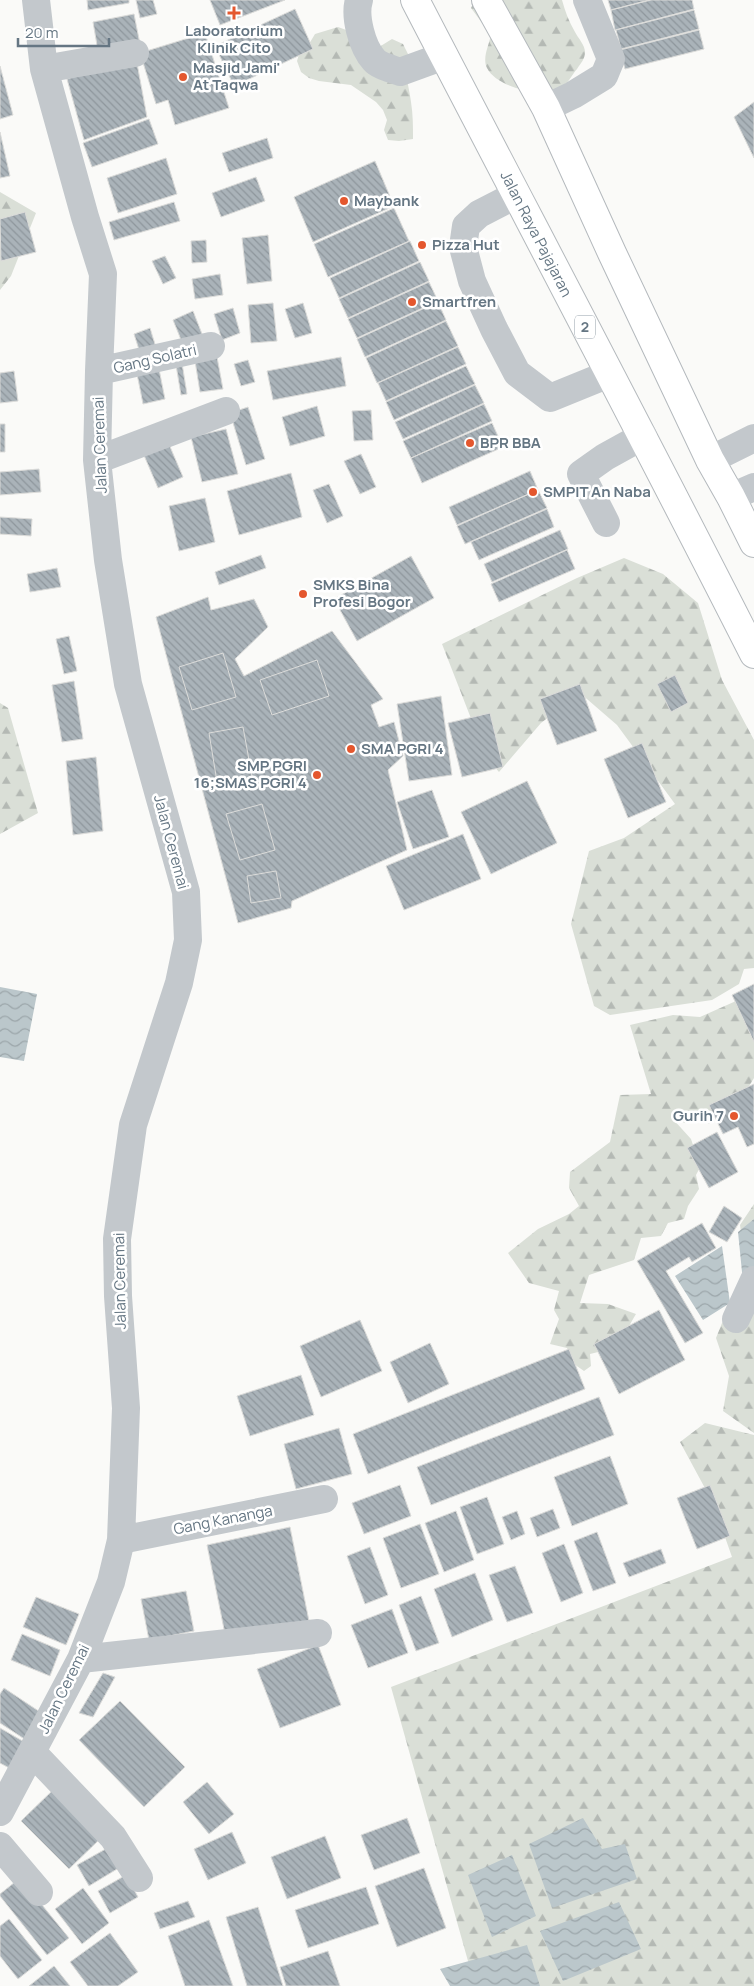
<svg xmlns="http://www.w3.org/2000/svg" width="754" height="1986" font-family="Manrope,sans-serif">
	<defs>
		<pattern id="forest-firs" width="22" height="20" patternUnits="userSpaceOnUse" patternTransform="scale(1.25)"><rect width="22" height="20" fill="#dadfd7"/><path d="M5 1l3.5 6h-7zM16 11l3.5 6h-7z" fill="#b4b9b4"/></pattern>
		<pattern id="water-waves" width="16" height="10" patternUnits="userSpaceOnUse" patternTransform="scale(1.25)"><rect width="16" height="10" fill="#bbc7cb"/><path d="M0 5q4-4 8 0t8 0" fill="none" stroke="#9ca6aa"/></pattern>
		<pattern id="building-back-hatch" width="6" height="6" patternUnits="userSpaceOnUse" patternTransform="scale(1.25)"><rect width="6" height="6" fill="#aab3b9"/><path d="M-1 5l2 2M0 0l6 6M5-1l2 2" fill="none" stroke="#8e969c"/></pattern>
	</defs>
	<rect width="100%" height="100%" fill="#fafaf8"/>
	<path fill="url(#forest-firs)" d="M475,0h87c3,11 7,22 13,32 3,6 10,13 10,20 0,7 -4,11 -8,17 -6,7 -8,14 -17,19 -18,10 -63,0 -73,-20 -5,-10 2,-23 4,-33l-20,-27z
		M338,27l11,4 22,21 21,-13 11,5 5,10c-5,17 1,31 3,48 2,12 2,25 2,37l-14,2 -11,-1 -4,-10 3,-10 -4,-10 -7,-8 -25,-17 -32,-4 -10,-3 -8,-6 -4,-11 3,-10 9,-7 6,-10z
		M0,192l36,21 -25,63 -11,14z
		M624,558l39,16 35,29 24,77 32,60v228l-10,1 -5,15 -27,16 -102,15 -16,-9 -23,-82 18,-73 35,-13 51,-34 -58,-79 -37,-32 -39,30 -42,49 -13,-15 -44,-113 135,-66z
		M0,703l8,5 30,105 -38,21z
		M754,993v85l-14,23 -14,-1 -17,24 -5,-8 -19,7 -13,-5 19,21 4,12 10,7 -9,17 3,14 -11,17 -4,13 -16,4 -7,13 -20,2 -7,22 -45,15 -9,28 28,1 28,10c-15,25 -16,34 -46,40l1,12 -7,5 -10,-7 -7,-16 -17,-4 9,-25 -5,-9 5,-19 -30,-8 -21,-30 30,-24 31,-15 10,-8 -10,-18 1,-16 40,-30 10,-47 31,-1 -21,-69 43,-10 27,2z
		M754,1204v229l-31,-22 6,-35 -13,-38 8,-20 23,-42 -7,-51z
		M705,1423l49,12v551h-279l-84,-299 341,-130 -19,-54 -33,-61z"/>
	<path fill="url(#water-waves)" d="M0,987l37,7 -13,67 -24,-4z
		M754,1219v54l-10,19 -6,-60z
		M722,1246l8,57 -27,17 -28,-44z
		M583,1818l19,31 23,-5 12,35 -85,29 -23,-64z
		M512,1855l24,61 -44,21 -24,-62z
		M619,1902l22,47 -78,32 -23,-50z
		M527,1945l13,41h-90l-10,-17z"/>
	<path fill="url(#building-back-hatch)" stroke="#dcdcda" d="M87,0h42v3l-41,7z
		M136,0h17l4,14 -17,4z
		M210,0h75l-65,25z
		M608,0h41l-38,10z
		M651,0h41l2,9 -79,21 -4,-20z
		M295,9l18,40 -79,37 -19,-40z
		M694,10l5,19 -78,20 -5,-19z
		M134,14l6,30 -42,7 -5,-29z
		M699,30l5,19 -79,20 -5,-19z
		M205,33l24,75 -54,17 -7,-25 -12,4 -16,-51z
		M136,58l11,59 -63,23 -17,-61z
		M0,66l13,49 -13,4z
		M754,102v56l-20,-41z
		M149,119l9,25 -66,23 -9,-24z
		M0,132l10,44 -10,2z
		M267,138l6,20 -44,14 -7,-19z
		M166,158l11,36 -59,19 -11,-35z
		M375,161l19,45 -81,36 -19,-45z
		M256,177l9,24 -44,16 -9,-24z
		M174,202l6,19 -66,19 -5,-18z
		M394,208l15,33 -81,36 -14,-33z
		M25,212l11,40 -35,9 -1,-42z
		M268,235l4,46 -25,3 -5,-46z
		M206,240l1,22 -15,1 -1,-22z
		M410,241l9,20 -80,37 -9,-20z
		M165,256l11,22 -13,6 -11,-23z
		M420,262l9,19 -81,37 -9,-19z
		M220,274l3,21 -28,4 -3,-20z
		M429,282l9,19 -81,37 -9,-19z
		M438,302l8,18 -81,37 -8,-18z
		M273,303l4,38 -26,2 -3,-38z
		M303,303l9,30 -17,5 -10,-29z
		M233,308l7,25 -18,7 -8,-26z
		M193,311l11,28 -20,8 -11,-27z
		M446,321l12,25 -81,37 -11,-25z
		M150,328l8,26 -16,5 -8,-25z
		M458,347l8,17 -80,37 -8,-18z
		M181,357l6,37 -6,1 -6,-36z
		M217,357l6,32 -23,3 -5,-31z
		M341,357l5,29 -73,14 -6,-29z
		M248,360l7,22 -14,4 -7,-22z
		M466,366l9,18 -81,36 -8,-18z
		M159,369l6,30 -22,5 -6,-30z
		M14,371l4,30 -18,2v-30z
		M475,385l9,18 -81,36 -8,-17z
		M484,404l8,17 -81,37 -8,-17z
		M317,406l8,30 -35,10 -8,-29z
		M248,407l17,52 -19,6 -16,-52z
		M371,410l2,30 -19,1 -2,-30z
		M492,423l11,24 -81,36 -11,-25z
		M0,424h5v28h-5z
		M226,429l12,45 -36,8 -11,-45z
		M168,442l15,35 -25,11 -15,-35z
		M361,454l15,33 -16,7 -16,-33z
		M39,469l2,23 -41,3v-23z
		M530,471l8,19 -81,35 -8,-18z
		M291,473l11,44 -63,18 -12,-44z
		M329,484l14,32 -16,7 -14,-33z
		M538,490l9,18 -82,36 -8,-18z
		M205,498l10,44 -36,9 -10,-45z
		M547,509l7,18 -75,33 -8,-18z
		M0,517l32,2 -1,17 -31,-2z
		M560,530l8,19 -76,33 -8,-18z
		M567,550l8,19 -76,33 -8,-18z
		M261,555l5,13 -47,17 -4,-13z
		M411,556l23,42 -77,43 -23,-42z
		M57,568l4,19 -31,5 -3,-18z
		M208,597l3,13 43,-11 14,28 -33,32 9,17 88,-45 51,68 -12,6 8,22 15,-5 9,34 -15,14 19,80 -115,51 -1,7 -53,15 -82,-306z
		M69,636l8,35 -13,3 -8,-35z
		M223,653l13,44 -44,13 -13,-43z
		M317,660l12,36 -57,19 -12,-35z
		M675,675l13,28 -17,9 -14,-28z
		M74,681l9,58 -21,3 -10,-57z
		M580,684l17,47 -40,14 -17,-46z
		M441,696l11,79 -43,6 -12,-77z
		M490,713l13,54 -41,10 -14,-54z
		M243,727l10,55 -35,6 -9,-55z
		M642,743l24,59 -38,16 -24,-59z
		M96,757l7,74 -30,4 -7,-74z
		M527,781l30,62 -66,31 -30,-62z
		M432,790l17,47 -36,12 -16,-47z
		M262,804l13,46 -35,10 -14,-46z
		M463,834l18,45 -77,31 -18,-44z
		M276,871l5,27 -30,5 -4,-27z
		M754,984v58l-22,-47z
		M754,1084v60l-7,3 -9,-20 -15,7 -14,-29z
		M717,1132l21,40 -29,16 -22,-40z
		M724,1206l18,12 -15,24 -18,-10z
		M702,1223l14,25 -24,14 -3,-5 -23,14 37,62 -18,10 -48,-82z
		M659,1310l26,50 -66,34 -25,-50z
		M360,1320l22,51 -61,26 -21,-51z
		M430,1343l19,41 -41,19 -18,-41z
		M569,1349l16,40 -217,85 -15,-40z
		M301,1375l13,40 -64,21 -13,-40z
		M599,1397l15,38 -183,70 -14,-38z
		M339,1428l13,46 -56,15 -12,-45z
		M610,1456l18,48 -56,22 -18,-49z
		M400,1485l11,31 -47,18 -12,-31z
		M710,1485l20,51 -33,13 -20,-51z
		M487,1497l17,47 -27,10 -17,-47z
		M553,1509l7,19 -23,9 -7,-19z
		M456,1511l18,49 -30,12 -19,-49z
		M517,1511l8,23 -14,6 -9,-23z
		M420,1524l19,50 -38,14 -18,-50z
		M290,1527l19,94 -83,18 -19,-94z
		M597,1532l19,51 -23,8 -19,-50z
		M564,1544l19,49 -22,9 -19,-49z
		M370,1547l18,48 -23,9 -18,-48z
		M661,1549l5,14 -37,14 -6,-14z
		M515,1566l18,47 -26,9 -18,-47z
		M475,1573l18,47 -41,17 -18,-48z
		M186,1591l8,40 -45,9 -8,-41z
		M421,1596l18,47 -23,8 -17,-46z
		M36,1597l43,17 -13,31 -43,-18z
		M392,1609l16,44 -40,15 -17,-43z
		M22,1634l38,16 -10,26 -39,-16z
		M318,1645l23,60 -61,23 -23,-59z
		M103,1673l12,4 -22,40 -14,-4z
		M4,1688l39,26 -17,26 -26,-17v-29z
		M120,1701l65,66 -41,40 -65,-67z
		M0,1728l26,15 -15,26 -11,-6z
		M207,1782l27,32 -25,20 -26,-32z
		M54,1789l48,48 -33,32 -48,-48z
		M407,1818l13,35 -46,17 -13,-35z
		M232,1832l14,31 -38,17 -14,-31z
		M325,1836l16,42 -54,21 -16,-42z
		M111,1846l11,20 -33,20 -12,-21z
		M424,1868l22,60 -49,19 -22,-61z
		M126,1875l12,22 -28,16 -12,-22z
		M20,1878l49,60 -22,17 -47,-59v-2z
		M366,1887l13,37 -71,24 -13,-38z
		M83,1888l26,35 -27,21 -27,-35z
		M188,1901l7,16 -35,12 -6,-16z
		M258,1907l25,79h-36l-21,-69z
		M9,1919l33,41 -24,19 -18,-23v-30z
		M209,1920l24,66h-48l-17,-50z
		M110,1933l28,39 -20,14h-30l-18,-24z
		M328,1951l12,35h-54l-6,-19z
		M54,1966l16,20h-41z"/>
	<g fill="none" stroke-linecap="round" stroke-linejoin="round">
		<g stroke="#b4b9bd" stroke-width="30">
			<path id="highway" d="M415,0c113,218 228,435 339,654
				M486,0l60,108 66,145 98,207 21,37 23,46"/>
		</g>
		<path stroke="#c3c8cc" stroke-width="28" d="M359,0c-5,16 3,47 15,60 5,6 19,9 26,12l44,-16
			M44,69l91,-16
			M546,108l27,-13 31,-19 7,-17 -24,-59
			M516,195l-37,19 -13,12 -3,21 9,34 22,48 23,44 33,25 59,-24
			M99,371l112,-25
			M97,460l129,-49
			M710,460l44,-22
			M731,497l23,-10
			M606,523l-25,-49 24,-17 38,-21
			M736,1319l18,-39
			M121,1540l203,-41
			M81,1659l237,-26
			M32,1752l81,85 26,41
			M0,1812l81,-153 30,-77 10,-42 5,-132 -8,-112 -1,-57 16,-114 46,-142 9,-43 -2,-48 -58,-208 -20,-124 -11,-100 2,-89 4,-97 -18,-57 -41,-148 -8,-69
			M0,1846l39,46"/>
		<use href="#highway" stroke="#fff" stroke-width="28"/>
	</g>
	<g fill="#e4572e" stroke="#fff" stroke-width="2">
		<path d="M231.5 5.5h5v5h5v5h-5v5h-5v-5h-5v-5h5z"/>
		<circle cx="183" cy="77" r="5"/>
		<circle cx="344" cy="201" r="5"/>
		<circle cx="422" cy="245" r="5"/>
		<circle cx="412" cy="302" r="5"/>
		<circle cx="470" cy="443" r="5"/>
		<circle cx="533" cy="492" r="5"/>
		<circle cx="303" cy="594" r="5"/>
		<circle cx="351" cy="749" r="5"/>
		<circle cx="317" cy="775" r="5"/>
		<circle cx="734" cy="1116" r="5"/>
	</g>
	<g text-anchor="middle" stroke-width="5" stroke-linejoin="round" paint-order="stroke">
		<rect fill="#fff" stroke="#939fa8" stroke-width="1" x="575" y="315.5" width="20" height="23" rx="4"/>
		<g font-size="14" font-weight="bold" fill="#657683">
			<text x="585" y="332">2</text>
		</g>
		<g font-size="15" font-weight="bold" fill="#657683" stroke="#fff" text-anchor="start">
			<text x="234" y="36" text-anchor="middle">Laboratorium<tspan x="234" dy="17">Klinik Cito</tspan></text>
			<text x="193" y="73">Masjid Jami'<tspan x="193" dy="17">At Taqwa</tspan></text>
			<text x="354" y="206">Maybank</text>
			<text x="432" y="250">Pizza Hut</text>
			<text x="422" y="307">Smartfren</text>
			<text x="480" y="448">BPR BBA</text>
			<text x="543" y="497">SMPIT An Naba</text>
			<text x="313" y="590">SMKS Bina<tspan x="313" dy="17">Profesi Bogor</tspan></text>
			<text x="361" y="754">SMA PGRI 4</text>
			<text x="307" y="771" text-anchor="end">SMP PGRI<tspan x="307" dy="17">16;SMAS PGRI 4</tspan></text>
			<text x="724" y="1121" text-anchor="end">Gurih 7</text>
		</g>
		<g font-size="15" fill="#657683" stroke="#fff">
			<text transform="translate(536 234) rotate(63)" y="5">Jalan Raya Pajajaran</text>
			<text transform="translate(155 359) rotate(-13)" y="5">Gang Solatri</text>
			<text transform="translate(100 445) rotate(-92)" y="5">Jalan Ceremai</text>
			<text transform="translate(171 842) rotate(75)" y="5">Jalan Ceremai</text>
			<text transform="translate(120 1281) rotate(-91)" y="5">Jalan Ceremai</text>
			<text transform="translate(223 1520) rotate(-11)" y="5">Gang Kananga</text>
			<text transform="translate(64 1689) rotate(-64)" y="5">Jalan Ceremai</text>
		</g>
	</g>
	<path d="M18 38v8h91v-8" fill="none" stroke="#657683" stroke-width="2.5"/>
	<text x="25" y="38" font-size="15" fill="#657683" stroke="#ffffff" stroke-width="4" paint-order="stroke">20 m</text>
</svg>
